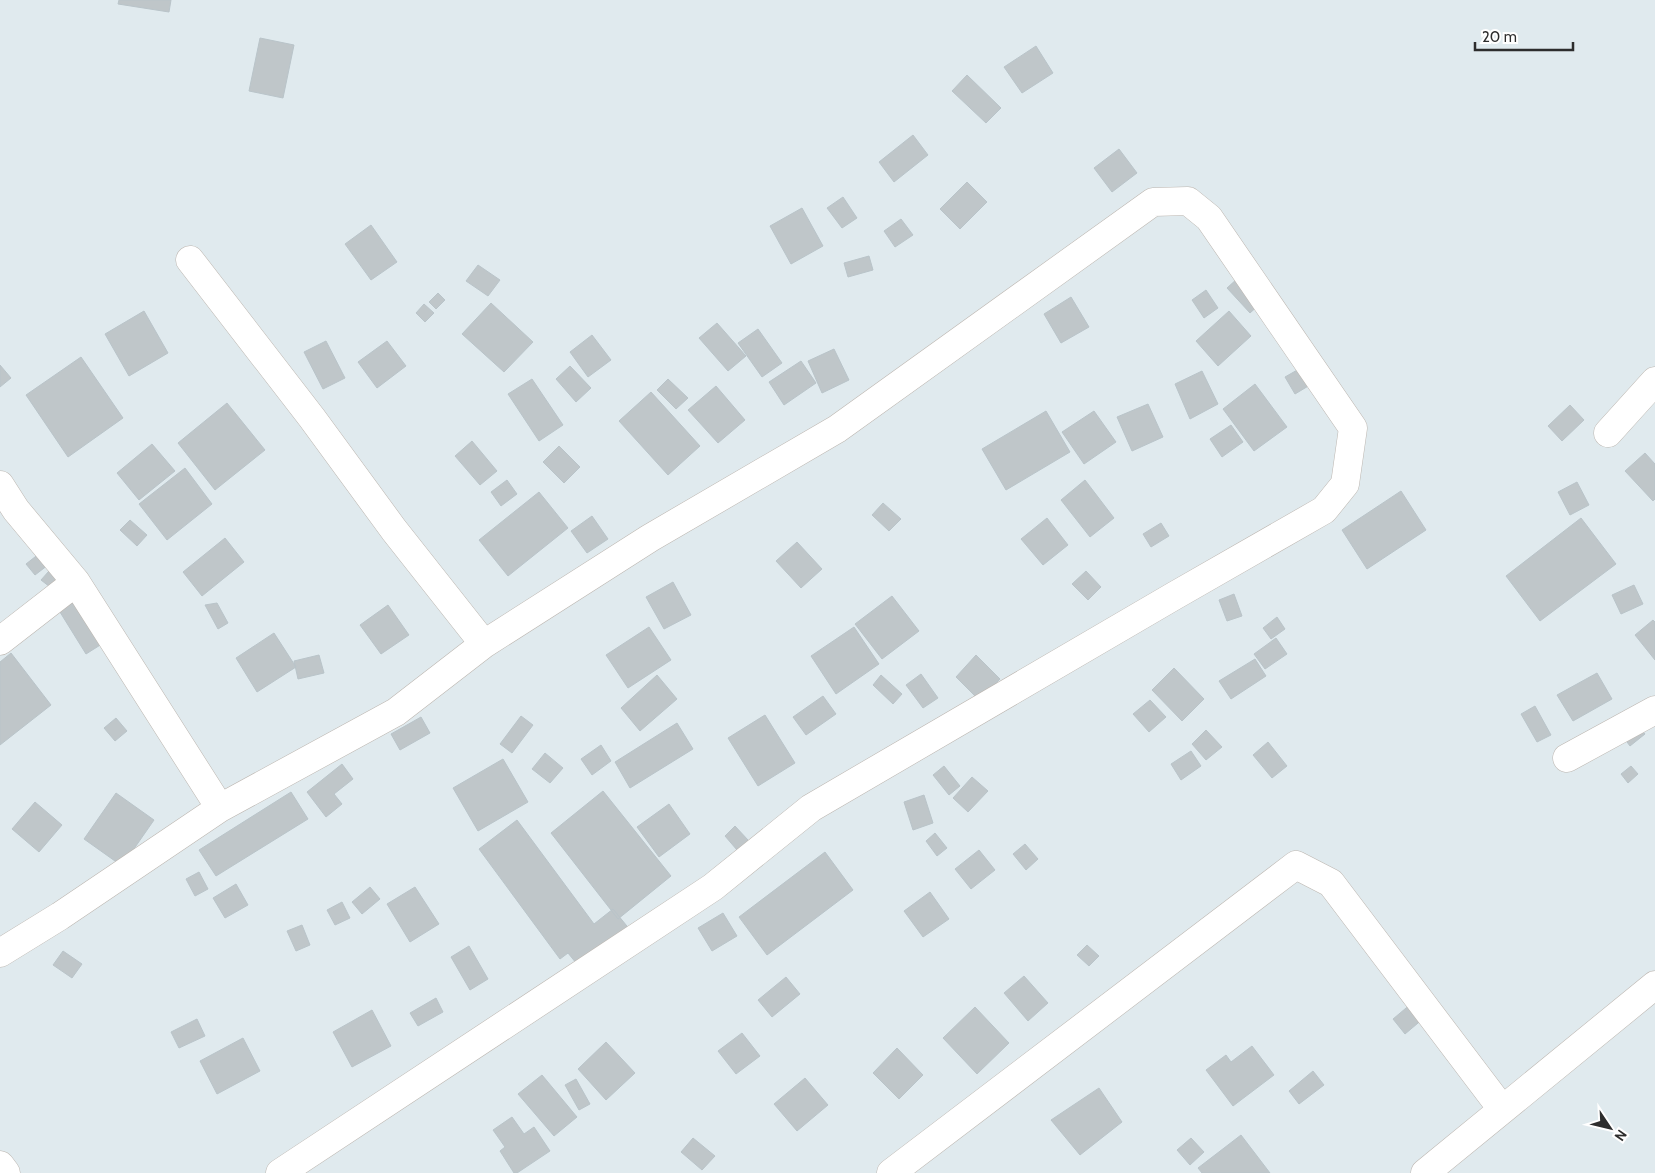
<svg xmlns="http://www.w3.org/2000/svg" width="1655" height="1173" font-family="Cabin,sans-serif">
	<rect width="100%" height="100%" fill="#e0eaee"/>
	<path fill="#bfc6c9" stroke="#b9c4c9" d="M119,0h52l-2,12 -51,-8z
		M260,38l34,7 -11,53 -34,-7z
		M1036,46l17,27 -31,20 -18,-26z
		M967,75l34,33 -15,15 -34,-32z
		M913,135l15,20 -34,27 -15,-20z
		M1119,149l18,24 -25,19 -18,-24z
		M967,182l20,20 -27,27 -20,-20z
		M843,197l14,21 -15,10 -15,-20z
		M802,208l21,38 -32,18 -21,-38z
		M901,219l12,16 -18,12 -11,-16z
		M371,225l26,37 -26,18 -26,-36z
		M869,256l4,14 -25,7 -4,-14z
		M478,265l22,15 -12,16 -22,-15z
		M1238,278l23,25 -11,10 -23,-25z
		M1206,290l12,18 -14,10 -12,-18z
		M438,293l7,7 -9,9 -7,-7z
		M1071,297l18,30 -28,16 -17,-29z
		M491,303l42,39 -29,30 -42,-38z
		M424,304l10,9 -9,9 -9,-9z
		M144,311l24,42 -39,23 -24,-42z
		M1229,311l22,25 -33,30 -22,-25z
		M717,323l29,33 -18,15 -29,-33z
		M758,329l24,34 -20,14 -24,-34z
		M592,335l19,25 -23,17 -18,-25z
		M326,341l19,37 -22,11 -19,-37z
		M387,341l19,25 -29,22 -19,-26z
		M834,349l15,31 -27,13 -14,-32z
		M81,357l42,61 -55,39 -42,-62z
		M801,361l15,22 -32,22 -15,-23z
		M0,365l11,13 -11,9z
		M1306,365l9,17 -20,12 -10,-17z
		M570,366l21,22 -15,14 -20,-23z
		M1202,371l16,33 -28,15 -15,-35z
		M532,379l31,46 -24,16 -31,-47z
		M668,379l20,19 -12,11 -19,-19z
		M1255,384l32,43 -33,24 -31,-42z
		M716,386l29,34 -27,23 -30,-33z
		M651,392l49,54 -32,29 -49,-54z
		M227,403l38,47 -50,40 -37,-47z
		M1148,404l15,33 -31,14 -15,-34z
		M1570,405l14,15 -22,21 -14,-15z
		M1046,411l24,41 -64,38 -24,-41z
		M1094,411l22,31 -32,22 -22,-32z
		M1231,425l12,17 -21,15 -12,-18z
		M472,441l25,30 -17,14 -25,-29z
		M152,444l23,27 -36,29 -22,-27z
		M559,446l21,21 -16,16 -21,-21z
		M1645,453l10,11v35l-2,2 -28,-30z
		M185,468l27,36 -45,36 -28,-36z
		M507,480l10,14 -16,12 -10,-14z
		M1085,480l29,38 -24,19 -29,-37z
		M1577,482l12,23 -19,10 -12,-23z
		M1401,491l25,39 -59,39 -25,-39z
		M539,492l29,36 -60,48 -29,-36z
		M883,503l18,16 -12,12 -17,-16z
		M592,516l16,23 -21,14 -16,-22z
		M1047,518l21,27 -25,20 -22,-26z
		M1581,518l35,46 -76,57 -34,-45z
		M130,520l17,15 -10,11 -17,-16z
		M1161,523l8,13 -18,11 -8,-13z
		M225,538l19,24 -42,34 -19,-24z
		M797,542l25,27 -21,19 -25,-27z
		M40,553l8,12 -13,10 -9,-11z
		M49,571l9,7 -8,9 -9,-7z
		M1086,571l15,16 -13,13 -16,-16z
		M673,582l18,33 -27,14 -18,-32z
		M1634,585l9,19 -22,10 -9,-19z
		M74,593l31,49 -19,12 -31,-50z
		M1234,594l8,22 -15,5 -8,-21z
		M892,596l27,35 -37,28 -27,-35z
		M217,603l11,20 -10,6 -13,-24z
		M388,605l21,30 -28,19 -21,-29z
		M1277,617l8,12 -14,10 -8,-11z
		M1653,620l2,2v38l-20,-25z
		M649,627l22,33 -43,28 -22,-33z
		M854,627l25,37 -43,30 -25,-38z
		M274,633l22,34 -39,25 -21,-34z
		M1276,638l11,16 -22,15 -11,-15z
		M11,653l40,52 -51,40v-83z
		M319,655l5,18 -26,6 -4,-18z
		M976,655l24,24 -21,21 -23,-23z
		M1255,659l11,17 -35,23 -12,-18z
		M1174,668l30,31 -22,22 -30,-31z
		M1597,673l15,26 -39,22 -16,-26z
		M921,674l17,24 -15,10 -17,-23z
		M657,675l20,24 -37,32 -19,-23z
		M881,675l21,19 -9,10 -20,-19z
		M823,696l13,18 -30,21 -13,-18z
		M1150,700l16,17 -17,15 -16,-18z
		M1535,706l16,29 -14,7 -16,-28z
		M765,715l30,48 -37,23 -30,-48z
		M521,716l12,9 -21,28 -12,-9z
		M421,717l9,16 -30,17 -9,-16z
		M116,718l11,13 -12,10 -11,-13z
		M677,723l16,26 -63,39 -15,-26z
		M1639,727l6,7 -15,12 -6,-8z
		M1206,730l16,17 -16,13 -14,-16z
		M1268,742l19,24 -15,12 -19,-23z
		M601,745l10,16 -19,14 -11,-16z
		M1191,751l10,15 -20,14 -10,-16z
		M545,753l18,15 -13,15 -18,-14z
		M503,759l25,43 -50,29 -25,-43z
		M342,764l11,15 -19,15 8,10 -16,13 -19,-25z
		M944,766l16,20 -11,9 -16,-20z
		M1631,766l7,8 -10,9 -7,-9z
		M972,777l16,14 -20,21 -15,-14z
		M603,791l68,85 -53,43 -67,-86z
		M291,792l17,27 -92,57 -17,-26z
		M116,793l38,27 -32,46 -38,-27z
		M924,795l9,28 -20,7 -9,-28z
		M35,802l27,23 -23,27 -27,-23z
		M669,804l21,30 -31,23 -22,-30z
		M517,820l77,104 19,-15 18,22 -50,38 -13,-16 -8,6 -81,-110z
		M735,826l13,14 -11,10 -12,-14z
		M935,833l12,15 -10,8 -11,-15z
		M1025,844l13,15 -12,11 -13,-16z
		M979,850l16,20 -24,19 -16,-20z
		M825,852l28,38 -86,65 -28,-38z
		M199,872l9,17 -13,7 -9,-17z
		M236,884l12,21 -23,13 -12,-20z
		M370,887l10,12 -18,15 -10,-12z
		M415,887l24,37 -29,18 -23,-38z
		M930,892l19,27 -26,18 -19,-26z
		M342,902l8,16 -15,7 -8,-15z
		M723,913l14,23 -25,15 -14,-23z
		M302,925l8,20 -14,6 -9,-20z
		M1087,945l12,11 -10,10 -12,-11z
		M469,946l19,33 -18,11 -19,-33z
		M63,951l19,13 -10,14 -19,-13z
		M1024,976l24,27 -20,18 -24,-28z
		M786,977l14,17 -28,23 -14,-17z
		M436,998l7,14 -25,14 -8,-13z
		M1412,1003l12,15 -19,16 -12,-15z
		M975,1007l34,36 -32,31 -34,-36z
		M372,1010l19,36 -39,21 -19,-35z
		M197,1019l8,17 -26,12 -8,-16z
		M742,1033l18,23 -24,18 -18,-23z
		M243,1038l17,33 -43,23 -17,-33z
		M606,1042l29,31 -29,27 -28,-31z
		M1252,1046l22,29 -41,31 -27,-36 20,-15 5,7z
		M897,1048l26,27 -24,24 -26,-26z
		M1313,1071l11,14 -25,19 -10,-13z
		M542,1075l35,42 -23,19 -36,-42z
		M805,1078l23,27 -31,26 -23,-27z
		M576,1079l14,25 -11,6 -14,-25z
		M1099,1088l23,34 -42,33 -29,-35z
		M512,1117l12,17 10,-7 16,24 -33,22h-3l-14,-22 5,-4 -12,-17z
		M1241,1135l29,38h-68l-4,-5z
		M693,1138l22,18 -13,14 -21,-18z
		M1191,1138l13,14 -14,13 -13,-15z"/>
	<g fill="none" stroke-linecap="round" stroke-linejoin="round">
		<g stroke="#bcb6b0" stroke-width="29">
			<path id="minor" d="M190,260l122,158 82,112 90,114
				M1608,433l47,-52
				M0,485l16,25 60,72 144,226
				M0,641l76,-59
				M1567,758l88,-48
				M0,953l60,-37 160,-108 176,-96 88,-68 166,-106 187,-109 316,-227 35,-1 21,17 144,210 -8,56 -21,26 -150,86 -363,212 -98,79 -433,286
				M0,1165l6,8
				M891,1173l405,-308 35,18 171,226
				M1425,1173l230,-188"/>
		</g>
		<use href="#minor" stroke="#fff" stroke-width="28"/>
	</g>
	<g transform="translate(1610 1128) rotate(125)" stroke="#ffffff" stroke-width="4" paint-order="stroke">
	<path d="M0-4L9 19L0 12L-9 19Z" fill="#2d2d2d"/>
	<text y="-8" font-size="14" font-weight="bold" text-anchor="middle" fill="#2d2d2d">N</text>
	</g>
	<path d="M1475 42v8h98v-8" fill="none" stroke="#2d2d2d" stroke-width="2.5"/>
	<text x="1482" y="42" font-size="15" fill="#2d2d2d" stroke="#ffffff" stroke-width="4" paint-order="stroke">20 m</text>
</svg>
